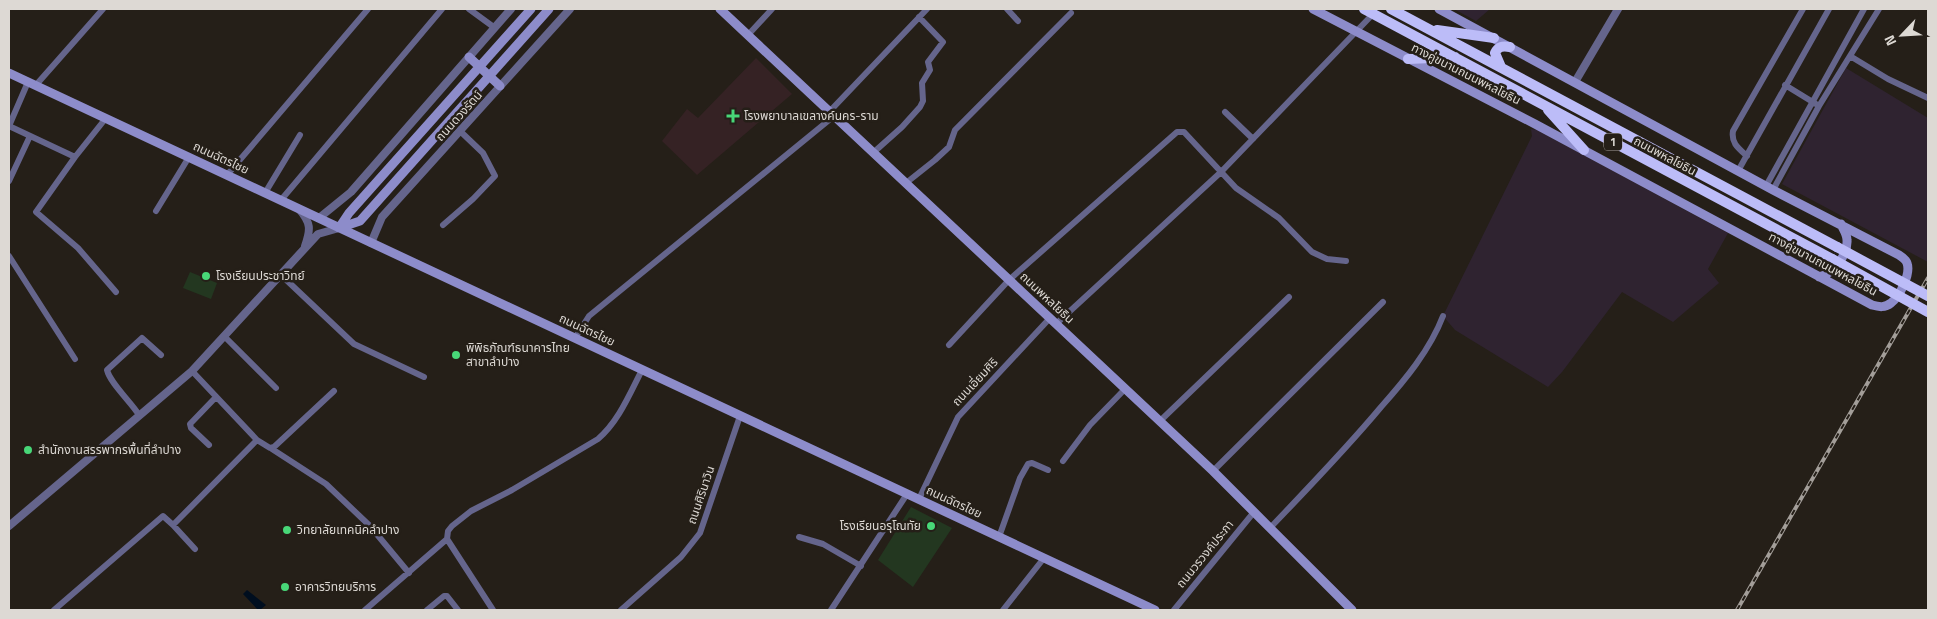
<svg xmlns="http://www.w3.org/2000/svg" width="1937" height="619" font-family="'Titillium Web','Noto Sans Thai',sans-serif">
	<rect width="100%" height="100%" fill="#251f18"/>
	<path fill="#2f2330" d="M1454,9h36l-14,12z
		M1846,68l82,50v144l-146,-78z
		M1531,129l6,1 191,103 -20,36 11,14 -46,39 -51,-30 -60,80 -14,15 -93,-57 -12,-14 89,-180z"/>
	<path fill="#352224" d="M756,58l36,36 -95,81 -35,-34 25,-32 11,9z"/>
	<path fill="#233720" d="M190,272l27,11 -6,16 -28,-11z
		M911,507l41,21 -39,59 -35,-27z"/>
	<path fill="#000e1f" d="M247,590l19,15 -6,5h-2l-15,-16z"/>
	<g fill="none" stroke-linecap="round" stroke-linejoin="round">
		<path stroke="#65658c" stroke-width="6" d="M469,9l26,19
			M1007,9l11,12
			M748,35l24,-26
			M1850,56l38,23 40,19
			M36,85l67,-76
			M1785,85l31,19
			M830,111l97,-102
			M1225,112l28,27
			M106,118l-31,39 -39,55 42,36 38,44
			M9,126l66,31
			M9,126l19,-44
			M874,152l28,-25 18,-20 3,-6 -1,-18 8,-13 -2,-8 15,-20 -24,-25
			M1747,156c-9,-8 -16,-13 -14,-25l70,-122
			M1738,171l91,-162
			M227,175l141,-166
			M9,181l21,-45
			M906,183l29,-23 14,-13 6,-17 116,-117
			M1766,186l98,-177
			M1773,190l46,-84 60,-97
			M265,193l35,-58
			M281,200l161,-191
			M156,211l33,-54
			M443,225l30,-26 22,-23 -12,-23 -23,-22
			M9,256l66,103
			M280,274l74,70 70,33
			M1056,324l165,-152 152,-158
			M224,336l52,52
			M575,338l14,-22 245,-200
			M949,345l60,-65 168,-148h7l52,56 43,30 33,34 15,7 19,2
			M139,415c-8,-13 -29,-32 -32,-45l35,-32 19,17
			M1160,421l129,-124
			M257,440l13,8 4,-1 60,-56
			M209,445l-18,-17 -1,-4 26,-27
			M272,449l54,35 44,42 39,47
			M1063,461l27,-36 35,-36
			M1213,471l170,-169
			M919,499l39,-82 92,-99
			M173,525l22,24
			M1270,528c38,-40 76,-79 111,-121 24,-27 49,-57 62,-91
			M799,537l24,7 38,22
			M999,537l21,-59 8,-14 4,-1 16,7
			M447,539l1,-8 4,-5 19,-15 41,-21 86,-51c21,-18 32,-46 44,-69
			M54,610l109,-94 10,9 84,-85 -65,-69
			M365,610l82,-71 46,71
			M427,610l17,-14h3l11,14
			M621,610l60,-53 19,-24 40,-117
			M831,610l76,-116
			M1003,610l41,-52
			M1174,610l80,-98"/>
		<path stroke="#65658c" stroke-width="8" d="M1575,82l43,-73
			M299,209c12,14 12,20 6,37
			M319,218l32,-26 160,-183
			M371,243l11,-26 188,-208
			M9,526l183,-155 126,-137 21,-6"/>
		<path stroke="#8d8cca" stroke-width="9" d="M720,9l493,462 139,139
			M1313,9l222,115 337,181c7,2 13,3 19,-2 9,-7 20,-29 16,-40 -1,-3 -5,-6 -8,-8l-126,-65 -334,-181
			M469,57l31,29
			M9,73l1146,537
			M339,228l21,-7 189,-212
			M339,228l10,-15 182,-204
			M1819,277c14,-3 29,-22 28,-37 0,-6 -4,-11 -6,-16"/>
		<path stroke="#bcbcf8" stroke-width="10" d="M1364,9l468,250
			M1391,9l446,238
			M1437,30l57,8
			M1408,59l47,-2
			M1501,67l-6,-14c3,-7 8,-7 15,-6
			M1548,110l36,40"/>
		<g stroke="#a39e99" stroke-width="4">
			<path id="rail" d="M1737,610l191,-332"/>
		</g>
		<use href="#rail" stroke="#251f18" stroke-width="2" stroke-dasharray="5.5" stroke-linecap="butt"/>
		<path stroke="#bcbcf8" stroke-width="10" d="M1837,247l91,49
			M1832,259l96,53"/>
	</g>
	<g fill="#48d778" stroke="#251f18" stroke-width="2">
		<path d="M730.5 108.5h5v5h5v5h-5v5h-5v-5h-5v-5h5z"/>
		<circle cx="206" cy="276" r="5"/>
		<circle cx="456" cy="355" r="5"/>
		<circle cx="28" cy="450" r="5"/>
		<circle cx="931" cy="526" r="5"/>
		<circle cx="287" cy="530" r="5"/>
		<circle cx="285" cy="587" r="5"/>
	</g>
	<g text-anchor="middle" stroke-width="5" stroke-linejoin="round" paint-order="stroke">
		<rect fill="#251f18" stroke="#a6a19c" stroke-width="1" x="1604" y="133.5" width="18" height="17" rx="4"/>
		<g font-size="11" font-weight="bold" fill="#ddd9d4">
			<text x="1613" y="146">1</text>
		</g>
		<g font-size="12" fill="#ddd9d4" stroke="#251f18">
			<text transform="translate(1466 74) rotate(27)" y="4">ทางคู่ขนานถนนพหลโยธิน</text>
			<text transform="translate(459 116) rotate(-48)" y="4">ถนนดวงรัตน์</text>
			<text transform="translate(1665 156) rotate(28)" y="4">ถนนพหลโยธิน</text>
			<text transform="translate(221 158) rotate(25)" y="4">ถนนฉัตรไชย</text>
			<text transform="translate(1823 264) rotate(28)" y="4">ทางคู่ขนานถนนพหลโยธิน</text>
			<text transform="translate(1047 298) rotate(43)" y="4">ถนนพหลโยธิน</text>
			<text transform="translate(587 330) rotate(25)" y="4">ถนนฉัตรไชย</text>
			<text transform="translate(975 382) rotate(-47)" y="4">ถนนเอี่ยมศิริ</text>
			<text transform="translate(701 495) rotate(-71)" y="4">ถนนศิรินาวิน</text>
			<text transform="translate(954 502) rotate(25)" y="4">ถนนฉัตรไชย</text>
			<text transform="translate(1205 554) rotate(-51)" y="4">ถนนวรวงค์ประภา</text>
		</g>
		<g font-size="12" fill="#ddd9d4" stroke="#251f18" text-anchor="start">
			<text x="744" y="120">โรงพยาบาลเขลางค์นคร-ราม</text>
			<text x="216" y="280">โรงเรียนประชาวิทย์</text>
			<text x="466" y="352">พิพิธภัณฑ์ธนาคารไทย<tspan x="466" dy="14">สาขาลำปาง</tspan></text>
			<text x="38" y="454">สำนักงานสรรพากรพื้นที่ลำปาง</text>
			<text x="921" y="530" text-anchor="end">โรงเรียนอรุโณทัย</text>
			<text x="297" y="534">วิทยาลัยเทคนิคลำปาง</text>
			<text x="295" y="591">อาคารวิทยบริการ</text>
		</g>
	</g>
	<rect width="1937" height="619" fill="none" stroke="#ddd9d4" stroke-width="20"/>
	<g transform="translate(1902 35) rotate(245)" stroke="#251f18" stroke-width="4" paint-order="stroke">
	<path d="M0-4L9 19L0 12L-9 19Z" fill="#ddd9d4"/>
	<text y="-8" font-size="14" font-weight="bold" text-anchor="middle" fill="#ddd9d4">N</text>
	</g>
</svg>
